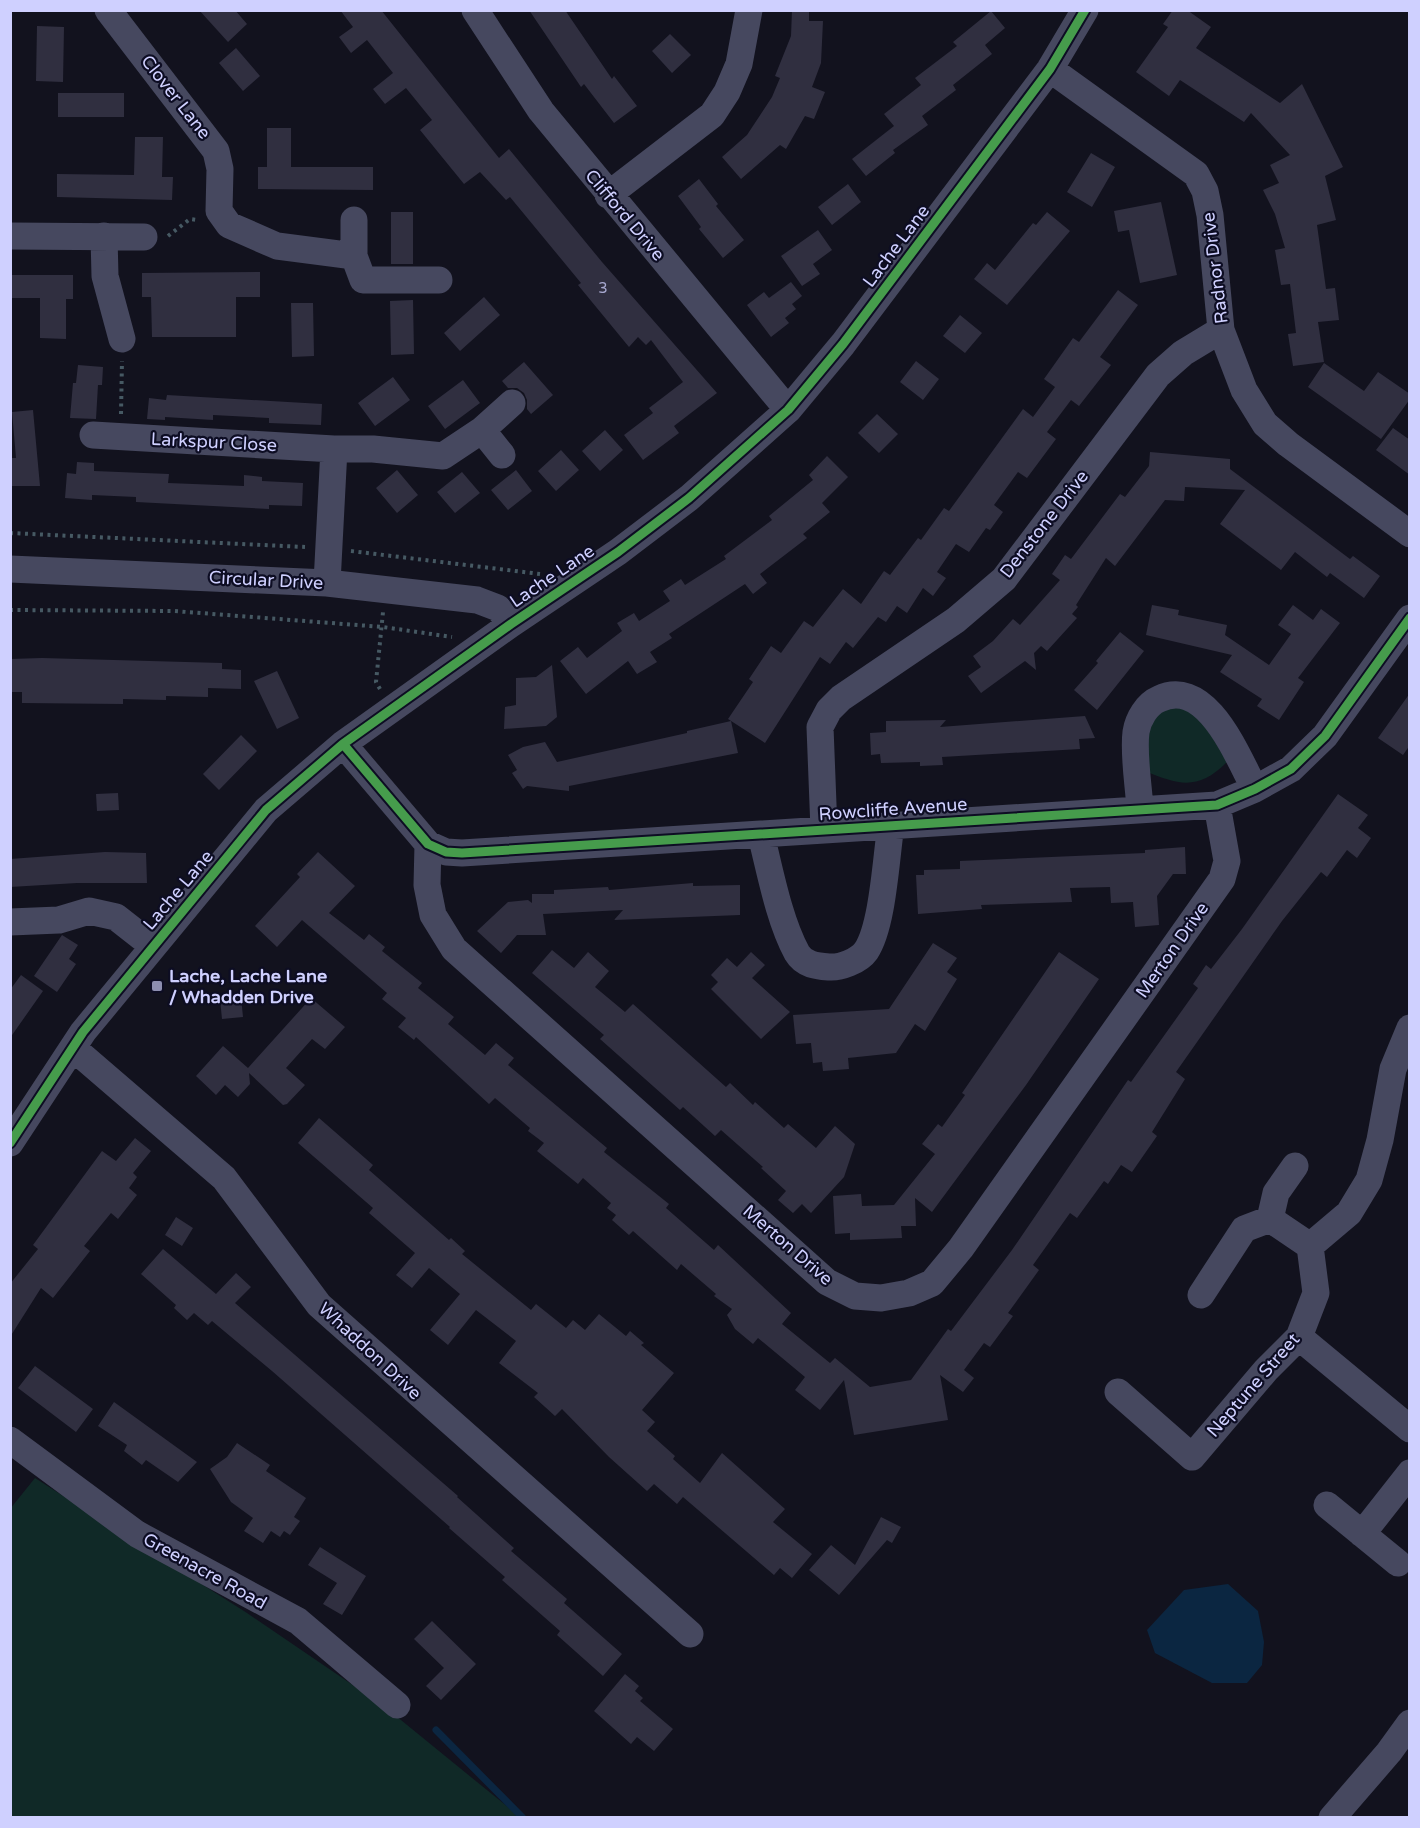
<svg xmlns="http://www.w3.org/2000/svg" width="1420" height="1828" font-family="'Varela Round',sans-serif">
	<rect width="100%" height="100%" fill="#12121e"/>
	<path fill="#102927" d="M1182,703l20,17 25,42c-29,29 -48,23 -82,9v-33l10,-30z
		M35,1478l212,135 138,94 135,110h-509l-1,-308z"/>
	<path fill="#0b2641" d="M1228,1584l30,27 6,31 -2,23 -15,18h-35l-57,-30 -8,-23 37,-40z"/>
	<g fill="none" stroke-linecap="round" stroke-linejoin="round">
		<path stroke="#0b2641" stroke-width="7" d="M436,1730l87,88"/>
	</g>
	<path fill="#302f40" d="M199,10h36l12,14 -19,18z
		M340,10h41l118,148 10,-9 93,113 115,131 -43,33 5,7 -36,27 -19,-25 29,-22 -4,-5 34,-26 -32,-42 -5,5 -8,-8 -9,10 -51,-62 3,-2 -71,-86 -4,3 -26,-28 -16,12 -44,-54 12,-10 -26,-32 -21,16 -12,-15 20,-16 -26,-33 -16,13 -12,-16 14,-10z
		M529,10h36l47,69 2,-3 23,30 -23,17 -30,-39 -3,3z
		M792,10h17v11h14l-2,42 -9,24 13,5 -11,27 -9,-3 -19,33 -6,-4 -39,34 -19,-22 25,-22 25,-38 8,-19 -5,-2 16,-40z
		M1173,10h14l24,17 -15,21 84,55 22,-19 41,83 -18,9 11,44 -19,5 9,64 9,-1 4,32 -21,2 6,40 -31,4 -5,-32 8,-1 -6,-49 -9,1 -6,-35 10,-2 -10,-34 -12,-24 16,-7 -9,-18 20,-10 -39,-42 -7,9 -64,-42 -11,16 -33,-24 32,-45 -5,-3z
		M991,11l14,17 -20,17 7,9 -39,31 3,5 -34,26 6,9 -35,25 2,3 -29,23 -14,-17 42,-33 -10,-12 37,-29 -6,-7 42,-32 -4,-4z
		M37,26l27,1 -1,55 -27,-1z
		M670,34l21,21 -19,18 -20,-22z
		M236,48l24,28 -17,15 -24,-28z
		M58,93h66v24h-66z
		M267,128h24v39h82v23l-115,-1v-22h9z
		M135,137h28l-1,40h11l-1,23 -115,-3v-23l77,1z
		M1091,153l24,14 -23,40 -25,-15z
		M699,179l19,25 -2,2 28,34 -21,18 -24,-29 2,-2 -23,-31z
		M848,184l13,18 -29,23 -14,-18z
		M1161,202l16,73 -37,8 -11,-53 -11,2 -4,-21z
		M391,212h22v52h-22z
		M1047,212l23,19 -63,74 -33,-26 13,-16 8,7 38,-47 3,2z
		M818,230l14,20 -19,14 7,10 -18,12 -21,-30z
		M260,272v25h-24v40h-84l-1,-40h-9v-24z
		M10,275h63v24h-7v40l-26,-1v-40h-30z
		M791,282l11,14 -10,8 4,5 -11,9 4,5 -18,14 -24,-32 17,-13 5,6z
		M1118,290l20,15 -38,52 11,8 -32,41 -8,-6 -24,32 9,7 -29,39 -9,-6 -24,33 9,7 -13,18 -4,-2 -17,24 -13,-8 -19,28 9,6 -13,18 -10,-8 -16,25 -10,-7 -11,16 -8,-5 -25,31 -7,-6 -16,22 -10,-7 -55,86 -37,-24 25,-37 -4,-3 22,-33 10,7 23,-32 9,6 30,-38 18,15 23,-33 6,4 28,-37 3,2 23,-32 5,3 74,-102 10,8 22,-30 -11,-8 29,-41 6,4z
		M484,297l16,18 -40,36 -16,-18z
		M413,300l1,54 -23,1 -1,-54z
		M291,303h22l1,53 -22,1z
		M960,315l22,18 -17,20 -22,-17z
		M916,361l23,18 -16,21 -23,-18z
		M524,362l29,33 -22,19 -4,-5v-9l-3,-7 -7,-5h-9l-6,-7z
		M1324,363l40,28 14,-19 32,22v5l-29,40 -73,-52z
		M78,365l25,2 -1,18h-4l-2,34 -26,-1 3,-35h3z
		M393,377l17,23 -35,26 -17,-23z
		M463,380l17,23 -35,26 -17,-23z
		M167,395l155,9 -1,21 -52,-2v-5l-56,-3v5l-48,-3v3l-18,-1 2,-21 17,2z
		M33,410l7,76h-30v-28h6l-4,-46z
		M877,414l21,20 -19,19 -21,-20z
		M1393,428l17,12v35l-34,-25z
		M605,430l18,20 -23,21 -18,-20z
		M561,450l18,20 -23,21 -18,-20z
		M1150,452l80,7v10l120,90 3,-3 27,20 -16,22 -34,-25 -3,4 -32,-25 -14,18 -61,-46 25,-34 -60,-3 -1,14 -19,-1 -50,66 -9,-8 -30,47 2,2 -6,7 5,4 -30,33 -6,-5 -7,7 2,17 -11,-9 -44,32 -13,-17 13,-9 -8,-11 20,-15 20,-22 7,6 40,-45 -8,-6 13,-19 6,4 49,-65 5,3 24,-31z
		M827,456l21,21 -26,26 8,9 -27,22 4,4 -47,36 7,9 -14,11 -8,-10 -76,50 3,4 -22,14 7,10 -20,12 -9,-13 -42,33 -26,-33 18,-14 9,11 35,-27 -5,-8 17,-10 5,8 31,-20 -7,-10 18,-12 4,6 41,-26 -2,-3 48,-36 -3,-4 44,-36 -4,-5z
		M77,462l17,1v8l75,3 -1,9 76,3v-11l18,2v4l41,2 -1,23 -33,-1v4l-133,-7v-5l-44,-2v5l-27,-2 2,-25 9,1z
		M397,470l21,25 -21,18 -21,-25z
		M516,470l16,21 -24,19 -17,-20z
		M462,472l18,21 -25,20 -18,-21z
		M1152,605l27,5 -1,5 49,10 -2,10 44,30 22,-31 -13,-9 15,-20 20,15 8,-11 19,14 -42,55 6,4 -25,38 -22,-14 5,-7 -42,-27 12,-17 -86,-20z
		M1120,632l24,19 -47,59 -23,-20 24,-27 -2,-2z
		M42,658l180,5v6l19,1v19l-33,-1v9l-42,-1v4l-43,-1v5l-101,-1v-11h-12v-33z
		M552,665l5,52 -11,9 -42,3 1,-22 11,-2v-27l20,-1z
		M277,671l22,47 -22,11 -23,-48z
		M1410,693v52l-7,10 -25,-17z
		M1085,716l10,22 -16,1 1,10 -138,8 1,8 -23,1v-4l-39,1 -1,-9 -9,1 -1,-22 16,-1v-11l60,-1 -6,7z
		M731,721l7,32 -169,33v5l-42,-5 -4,3 -11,-16 5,-3 -9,-15 15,-8 22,-5 12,20 130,-29v-2z
		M241,735l16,16 -38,39 -16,-16z
		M118,793l1,17 -22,1 -1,-17z
		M1338,794l30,21 -10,13 13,10 -14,20 -10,-8 -20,27 -6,-5 -39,49 -106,151 9,7 -33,53 5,4 -25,36 -11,-7 -13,19 -4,-3 -27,37 -7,-5 -37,52 6,5 -31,43 5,3 -23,31 -6,-4 -20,27 10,8 -11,14 -23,-17 8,45 -94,15 -10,-55 -24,30 -25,-20 10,-13 -47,-39 -5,6 -18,-15 -8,-14 5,-6 -18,-13 2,-2 -35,-30 -4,6 -44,-39 -4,4 -17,-15 4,-5 -9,-7 4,-5 -28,-25 -5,6 -41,-33 7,-8 -16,-12 2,-3 -35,-30 -6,6 -73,-67 -2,3 -16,-13 8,-9 -24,-19 5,-6 -85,-73 -25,27 -22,-21 45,-49 -3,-3 21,-22 37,34 -26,27 35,27 5,-6 16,13 -3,4 40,32 -4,5 36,29 -6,7 37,31 11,-12 18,15 -6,7 99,83 -3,4 65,52 -3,4 48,42 4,-5 73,68 -9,11 48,39 5,-5 35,29 41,-7 37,-51 3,2 61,-81 116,-170 3,2 67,-94 -5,-4 13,-19 5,4 31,-40z
		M1185,847l1,27h-13l-16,22 2,29 -24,2 -2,-25 -22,1 -1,-16 -40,1 2,14 -91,3 1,4 -64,5 -2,-39h8v-5l36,-1v-8l185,-8v-3z
		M105,852l41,1 1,30h-70l-67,4v-28z
		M693,883v3l47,-1v30l-126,5 9,-10 -80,4 3,21h-29l-16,18 -24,-22 31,-29 20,-2 4,3v-9h22v-4l54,-3 1,3z
		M62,935l16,10 -9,14 7,5 -19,28 -23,-16z
		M933,943l24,15 -10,14 10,7 -32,52 -10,-7 -19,29 -48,5 1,11 -26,2 -1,-9 -9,1 -2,-20 -15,1 -3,-29 96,-6z
		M552,950l22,18 14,-16 21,19 -14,16 30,25 8,-8 93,83 4,-4 23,22 2,-3 29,26 4,-4 28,24 19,-22 20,18 -11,33 -33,36 -9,-9 -9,9 -15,-13 8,-9 -25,-23 2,-1 -42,-37 -6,6 -32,-29 -3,3 -80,-71 4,-4 -72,-62z
		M751,952l14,13 -13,13 38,34 -29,27 -50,-50 7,-7 -7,-7 16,-17 10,9z
		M1059,952l40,27 -73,106 -94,127 -17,-14 1,28h-15l1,12 -52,2v-7l-15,1 -2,-38 28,-2 1,12 32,-1 41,-51 -13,-10 16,-20 4,3 23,-32 -3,-2z
		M21,975l22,16 -33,47v-48z
		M241,997l2,20 -21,2 -2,-20z
		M311,998l34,29 -20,22 -13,-10 -26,29 19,17 -18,19 -4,1 -34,-32 1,11 -12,13 -13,-12 -9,10 -20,-19 27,-30 25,22z
		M319,1118l54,47 -4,5 80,70 2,-2 14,13 -3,3 69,56 5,-6 30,24 7,-8 12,10 14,-16 27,22 4,-5 14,12 -3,2 33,28 -32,37 13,12 -8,9 28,25 -2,3 27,24 22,-30 63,56 -12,13 39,32 -20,24 -12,-10 -6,7 -91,-78 -6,7 -23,-20 -7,7 -38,-34 -47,-48 -7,7 -21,-19 4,-4 -39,-30 17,-22 -40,-31 -28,35 -18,-15 30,-36 -31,-26 -17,20 -16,-13 19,-22 -46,-40 4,-5 -75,-65z
		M135,1138l16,13 -18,22 4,4 -8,11 8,7 -19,24 -7,-6 -27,33 6,5 -37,47 -12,-10 -31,49v-53l28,-35 -5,-4 69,-94 14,10z
		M176,1217l17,11 -11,18 -17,-11z
		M163,1249l53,45 20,-21 15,14 -16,16 223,193 -1,1 57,51 -3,3 56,48 -3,4 58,51 -19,22 -46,-41 3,-4 -58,-51 3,-3 -56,-49 1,-1 -178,-156 -60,-50 -4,4 -14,-12 -7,7 -13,-12 2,-3 -35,-31z
		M35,1366l58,43 -17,23 -58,-44z
		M114,1402l83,60 -19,20 -32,-22 -4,5 -18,-14 3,-6 -29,-19z
		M237,1443l33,22 -4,6 40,27 -12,19 6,4 -10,14 -6,-4 -4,6 -9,-6 -8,12 -19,-12 9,-13 -22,-16 -21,-33 17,-12z
		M881,1517l20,10 -9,16 -5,-3 -48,55 -30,-25 22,-25 24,20z
		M320,1547l46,29 -24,39 -19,-11 14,-21 -29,-18z
		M432,1621l44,43 -35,36 -15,-14 18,-18 -30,-29z
		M625,1674l14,12 -4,5 8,7 -3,3 33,28 -19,22 -17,-14 -6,7 -37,-33z"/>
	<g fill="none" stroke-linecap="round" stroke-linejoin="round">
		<path stroke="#465963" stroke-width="4" stroke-dasharray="3 4.5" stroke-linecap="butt" d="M168,236l22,-17 7,1
			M121,414l1,-53
			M10,533l295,14
			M351,551l189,23
			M10,610l164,1 209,16 69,10
			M380,689l-4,-7 7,-70"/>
		<path stroke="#46485f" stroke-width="27" d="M108,10l108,141 4,18 -1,42 10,14 48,21 77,10 9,24h76
			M475,10l66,101 247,299
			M1050,69l146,105 9,17 5,24 11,115 23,60 21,34 23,20 122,90
			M608,195l104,-80 15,-23 12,-28 10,-54
			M10,236l134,1
			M104,236l1,40 17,63
			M354,256v-36
			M482,430l20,25
			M93,435l241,14 -7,134
			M334,449h39l70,7 39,-26 30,-27
			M10,569l317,14 150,17 21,8 13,16
			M343,744l85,100 18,8 16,1 755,-48 38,-16 36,-20 34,-33 85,-118
			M1140,810c-1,-23 -7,-55 -4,-78 2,-13 11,-28 23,-33 48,-23 78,57 96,90
			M824,830l-4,-103 9,-17 12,-12 115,-78 48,-41 154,-204 25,-22 38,-23
			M761,835c9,36 18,85 36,118 7,12 20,13 32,14 11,1 30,-6 37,-16 17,-25 20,-94 25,-126
			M428,844l-1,41 6,30 21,34 373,333 28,14 26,2 28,-5 23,-10 29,-35 261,-369 5,-18 -10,-56
			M10,922l49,-2 30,-9 27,6 37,29
			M73,1048l151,130 95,127 371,329
			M10,1143l73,-111 183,-222 77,-66 168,-120 107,-72 71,-54 99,-88 55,-66 207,-275 35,-59
			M1270,1219l6,-26 19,-27
			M1201,1295l43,-66 26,-10 40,27
			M1299,1337l111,92
			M1118,1392l74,65 74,-87 33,-33 17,-44 -6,-47 39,-33 20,-33 11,-40 13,-71 17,-41
			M10,1440l127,94 161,87 99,84
			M1327,1505l71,58
			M1362,1534l48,-61
			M1332,1818l57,-66 21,-29"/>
		<g stroke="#0d0d23" stroke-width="13">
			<path id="cycleway" d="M343,744l85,100 18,8 16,1 755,-48 38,-16 36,-20 34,-33 85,-118
				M10,1143l73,-111 183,-222 77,-66 168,-120 107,-72 71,-54 99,-88 55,-66 207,-275 35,-59"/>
		</g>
		<use href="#cycleway" stroke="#469c4c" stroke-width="9"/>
	</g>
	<rect fill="#8d8eb0" stroke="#0d0d23" stroke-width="2" x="151" y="980" width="12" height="12" rx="3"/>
	<g text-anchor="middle" stroke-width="4.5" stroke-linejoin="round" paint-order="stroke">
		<g font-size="15" fill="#a7a8cf">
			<text x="603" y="293">3</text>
		</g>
		<g font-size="18" fill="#cfd0ff" stroke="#0d0d23">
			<text transform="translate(176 97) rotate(52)" y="6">Clover Lane</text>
			<text transform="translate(625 215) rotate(50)" y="6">Clifford Drive</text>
			<text transform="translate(896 246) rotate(-53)" y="6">Lache Lane</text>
			<text transform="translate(1215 268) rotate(-97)" y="6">Radnor Drive</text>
			<text transform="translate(214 442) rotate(3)" y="6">Larkspur Close</text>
			<text transform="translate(1044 524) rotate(-52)" y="6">Denstone Drive</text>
			<text transform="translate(552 576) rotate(-34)" y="6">Lache Lane</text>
			<text transform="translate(266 580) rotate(3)" y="6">Circular Drive</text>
			<text transform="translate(893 809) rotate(-4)" y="6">Rowcliffe Avenue</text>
			<text transform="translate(178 890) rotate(-50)" y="6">Lache Lane</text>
			<text transform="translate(1172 950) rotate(-55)" y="6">Merton Drive</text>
			<text transform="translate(788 1245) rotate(41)" y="6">Merton Drive</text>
			<text transform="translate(370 1351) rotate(43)" y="6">Whaddon Drive</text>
			<text transform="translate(1253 1385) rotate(-49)" y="6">Neptune Street</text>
			<text transform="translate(205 1571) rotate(29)" y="6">Greenacre Road</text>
		</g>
		<g font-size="18" font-weight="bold" fill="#cfd0ff" stroke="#0d0d23" text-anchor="start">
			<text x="169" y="982">Lache, Lache Lane<tspan x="169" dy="21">/ Whadden Drive</tspan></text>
		</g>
	</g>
	<rect width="1420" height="1828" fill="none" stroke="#cfd0ff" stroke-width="24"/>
</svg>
